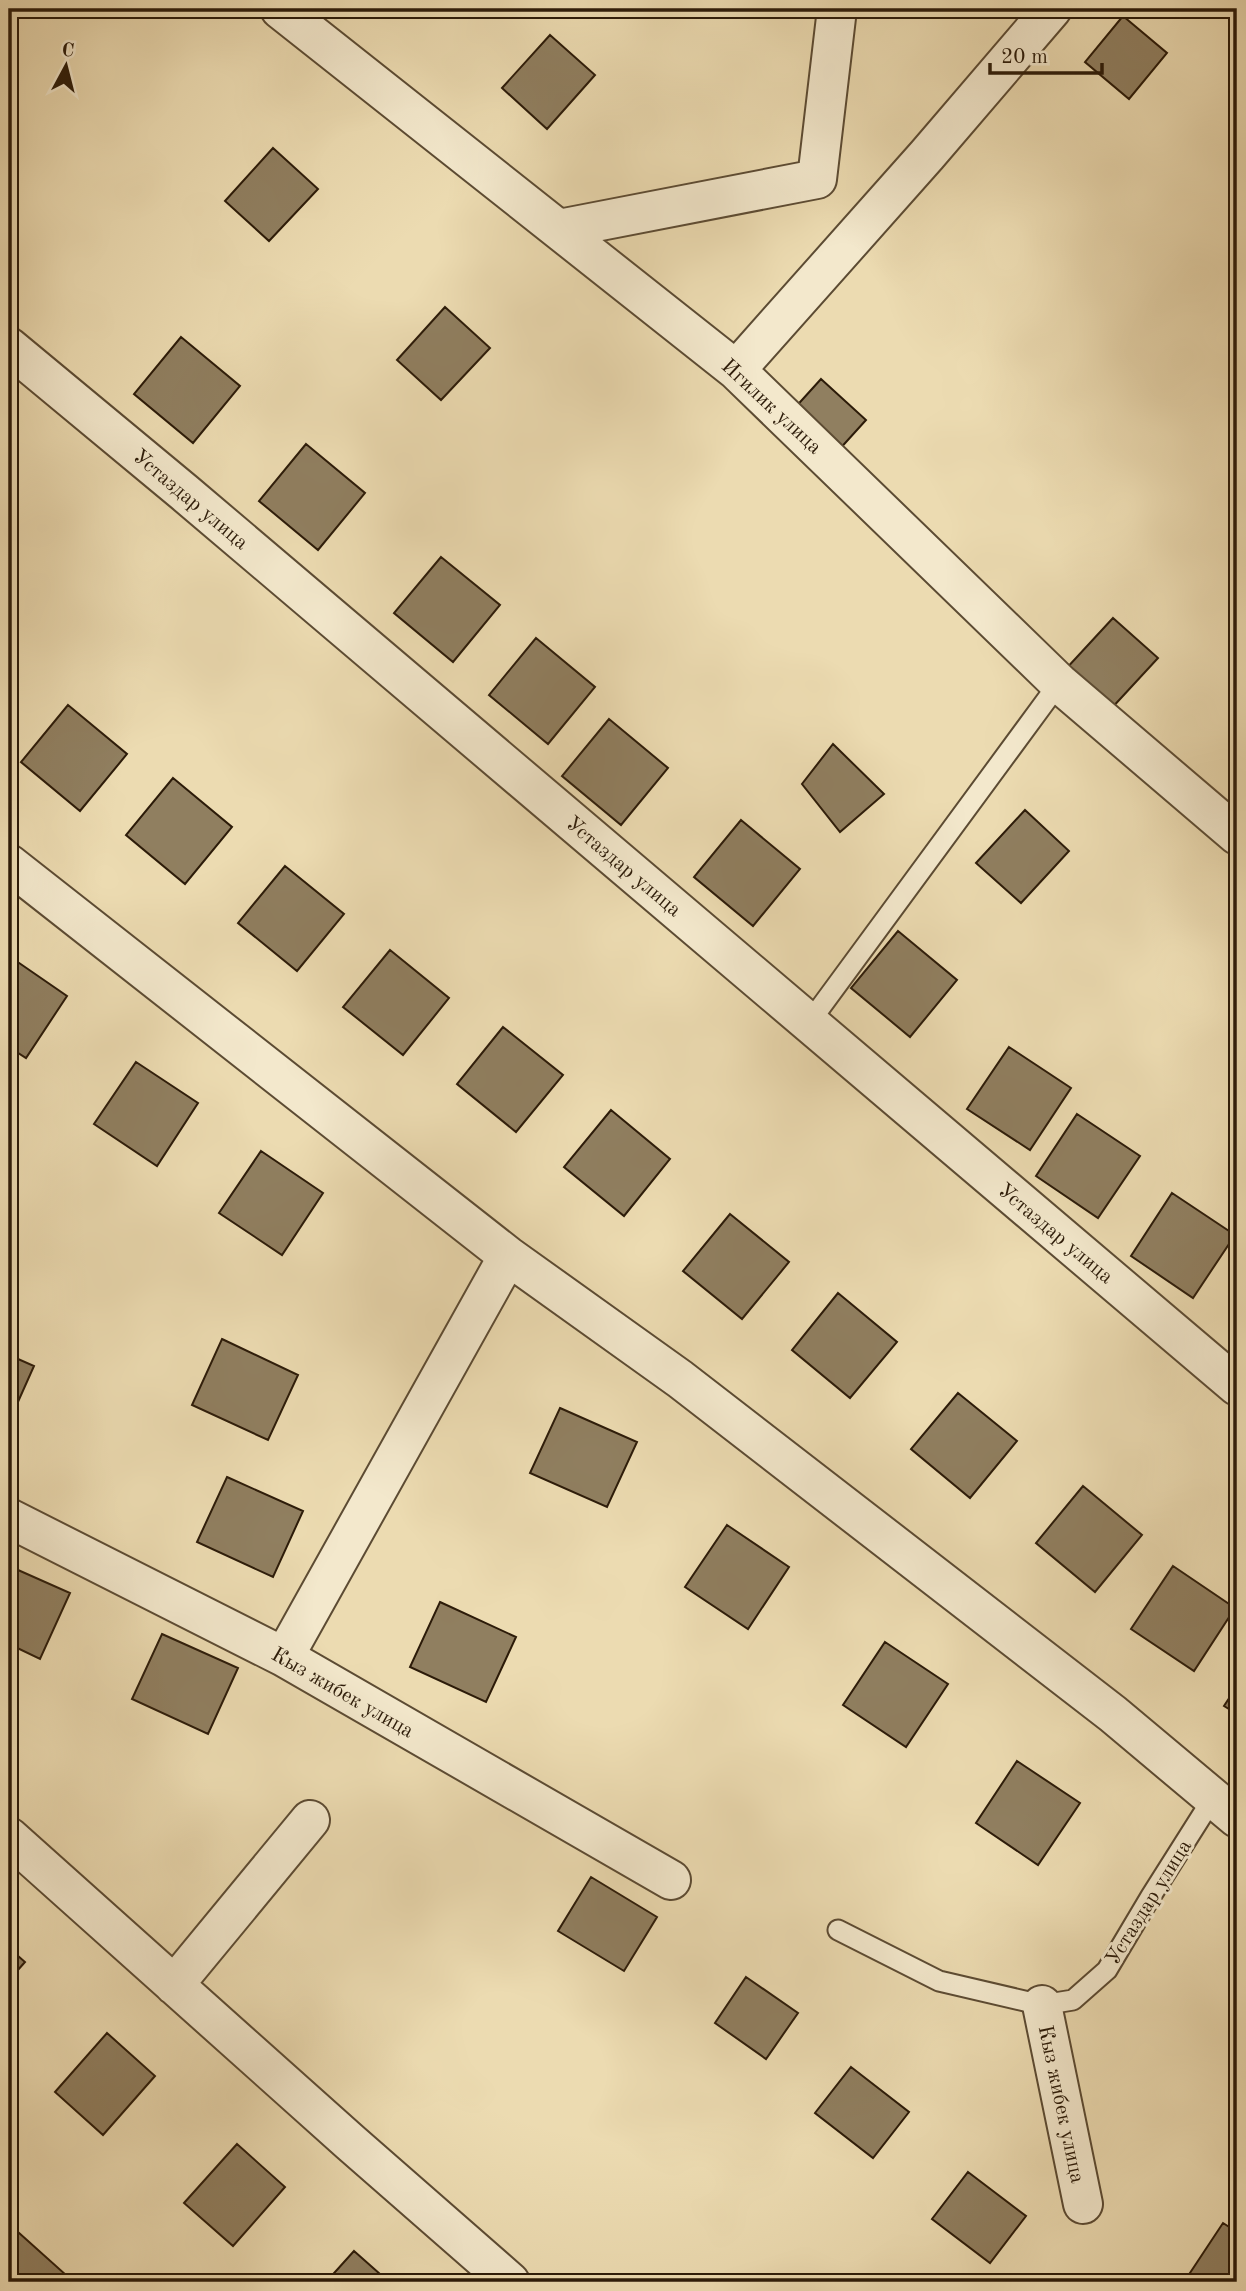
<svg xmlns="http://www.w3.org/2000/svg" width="1246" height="2291" font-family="'Old Standard TT',serif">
	<rect width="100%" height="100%" fill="#ecdbb1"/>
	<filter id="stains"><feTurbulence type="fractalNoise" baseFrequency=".00286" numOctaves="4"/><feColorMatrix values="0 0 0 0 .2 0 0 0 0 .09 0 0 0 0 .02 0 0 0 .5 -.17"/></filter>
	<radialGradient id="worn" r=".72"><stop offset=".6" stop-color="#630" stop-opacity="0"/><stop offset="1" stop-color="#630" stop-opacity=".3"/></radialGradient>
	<path fill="#907f60" stroke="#2c1b09" stroke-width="2" d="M1123,16l44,37 -38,46 -44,-37z
		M550,35l45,40 -48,54 -45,-41z
		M273,148l45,41 -49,52 -44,-40z
		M445,307l45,41 -49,52 -44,-40z
		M181,337l59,49 -47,57 -59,-49z
		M821,379l45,41 -48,53 -45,-41z
		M306,444l59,49 -47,57 -59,-49z
		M441,557l59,48 -47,57 -59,-49z
		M1113,618l45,40 -49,53 -45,-40z
		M536,638l59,49 -47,57 -59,-49z
		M68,705l59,49 -47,57 -59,-49z
		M609,719l59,49 -47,57 -59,-49z
		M833,744l51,50 -44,38 -38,-48z
		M173,778l59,49 -47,57 -59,-49z
		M1025,810l44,41 -48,52 -45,-40z
		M741,820l59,49 -47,57 -59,-49z
		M285,866l59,48 -47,57 -59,-48z
		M898,931l59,49 -47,57 -59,-49z
		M390,950l59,48 -46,57 -60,-48z
		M9,956l58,40 -41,62 -17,-11z
		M503,1027l60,48 -47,57 -59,-48z
		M1009,1047l62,41 -41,62 -63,-41z
		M136,1062l62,41 -41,63 -63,-42z
		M611,1110l59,49 -46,57 -60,-49z
		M1077,1114l63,42 -42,62 -62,-42z
		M261,1151l62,42 -41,62 -63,-42z
		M1172,1193l63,42 -42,63 -62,-42z
		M730,1214l59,48 -47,57 -59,-48z
		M838,1293l59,49 -47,56 -58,-48z
		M222,1339l76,36 -30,65 -76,-35z
		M9,1355l25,11 -25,56z
		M958,1393l59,48 -47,57 -59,-49z
		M560,1408l77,34 -30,65 -77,-34z
		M227,1477l76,34 -30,66 -76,-35z
		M1083,1486l59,49 -47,57 -59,-49z
		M727,1525l62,42 -41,62 -63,-42z
		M9,1566l61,27 -30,66 -31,-15z
		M1173,1566l62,42 -41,63 -63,-42z
		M440,1602l76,35 -30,65 -76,-35z
		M162,1634l76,34 -30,66 -76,-35z
		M885,1642l63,42 -42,63 -63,-42z
		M1237,1686v28l-13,-8z
		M1017,1761l63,42 -42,62 -62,-42z
		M591,1877l66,40 -33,54 -66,-40z
		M9,1948l16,14 -16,18z
		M746,1977l52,36 -32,46 -51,-36z
		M107,2033l48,43 -52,59 -48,-43z
		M851,2067l58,45 -36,46 -58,-45z
		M237,2144l48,43 -52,59 -49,-43z
		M968,2172l58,44 -36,47 -58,-44z
		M1223,2223l14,9v50h-53z
		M18,2232l48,43 -6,7h-51v-40z
		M354,2251l35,31h-63z"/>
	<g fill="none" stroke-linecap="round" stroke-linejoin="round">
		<g stroke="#5c4b33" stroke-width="23">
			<path id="service" d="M809,1023l250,-340
				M838,1930l101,51 103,24 31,-5 34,-30 44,-74 62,-98"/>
		</g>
		<g stroke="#5c4b33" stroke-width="42">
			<path id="minor" d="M280,9l456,361 323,313 178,152
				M559,229l258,-50 20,-170
				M9,347l176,146 1052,893
				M736,370l191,-215 125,-146
				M9,864l499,392 172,123 433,335 124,104
				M9,1518l275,139 387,223
				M284,1657l224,-401
				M9,1837l341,305 160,140
				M174,1985l136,-165
				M1042,2005l41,199"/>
		</g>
		<use href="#service" stroke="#f3e8cc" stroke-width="19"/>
		<use href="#minor" stroke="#f3e8cc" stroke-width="38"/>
	</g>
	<g text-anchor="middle" stroke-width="6" stroke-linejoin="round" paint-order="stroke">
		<g font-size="21" fill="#2c1b09" stroke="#f3e8cc">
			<text transform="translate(772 406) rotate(43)" y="7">Игилик улица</text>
			<text transform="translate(191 499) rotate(40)" y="7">Устаздар улица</text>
			<text transform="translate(624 866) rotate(40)" y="7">Устаздар улица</text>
			<text transform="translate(1056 1233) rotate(40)" y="7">Устаздар улица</text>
			<text transform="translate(343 1692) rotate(30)" y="7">Кыз жибек улица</text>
			<text transform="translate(1148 1902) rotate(-58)" y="7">Устаздар улица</text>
			<text transform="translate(1062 2104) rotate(78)" y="7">Кыз жибек улица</text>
		</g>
	</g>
	<rect width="1246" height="2291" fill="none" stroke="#ecdbb1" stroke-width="35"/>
	<rect x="10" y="10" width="1225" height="2270" fill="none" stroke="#2c1b09" stroke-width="3.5"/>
	<rect x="18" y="18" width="1211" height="2256" fill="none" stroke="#2c1b09" stroke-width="2"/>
	<g transform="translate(66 66) rotate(7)" stroke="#f3e8cc" stroke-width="5" paint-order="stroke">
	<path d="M0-5L12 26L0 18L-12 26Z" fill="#2c1b09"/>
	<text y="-10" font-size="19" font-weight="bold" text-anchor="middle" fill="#2c1b09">С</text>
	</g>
	<path d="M990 63v10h112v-10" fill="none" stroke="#2c1b09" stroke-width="3.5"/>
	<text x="1001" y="63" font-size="21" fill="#2c1b09" stroke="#f3e8cc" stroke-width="5" paint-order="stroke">20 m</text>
	<rect width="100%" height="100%" filter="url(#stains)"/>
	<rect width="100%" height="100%" fill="url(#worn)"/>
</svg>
